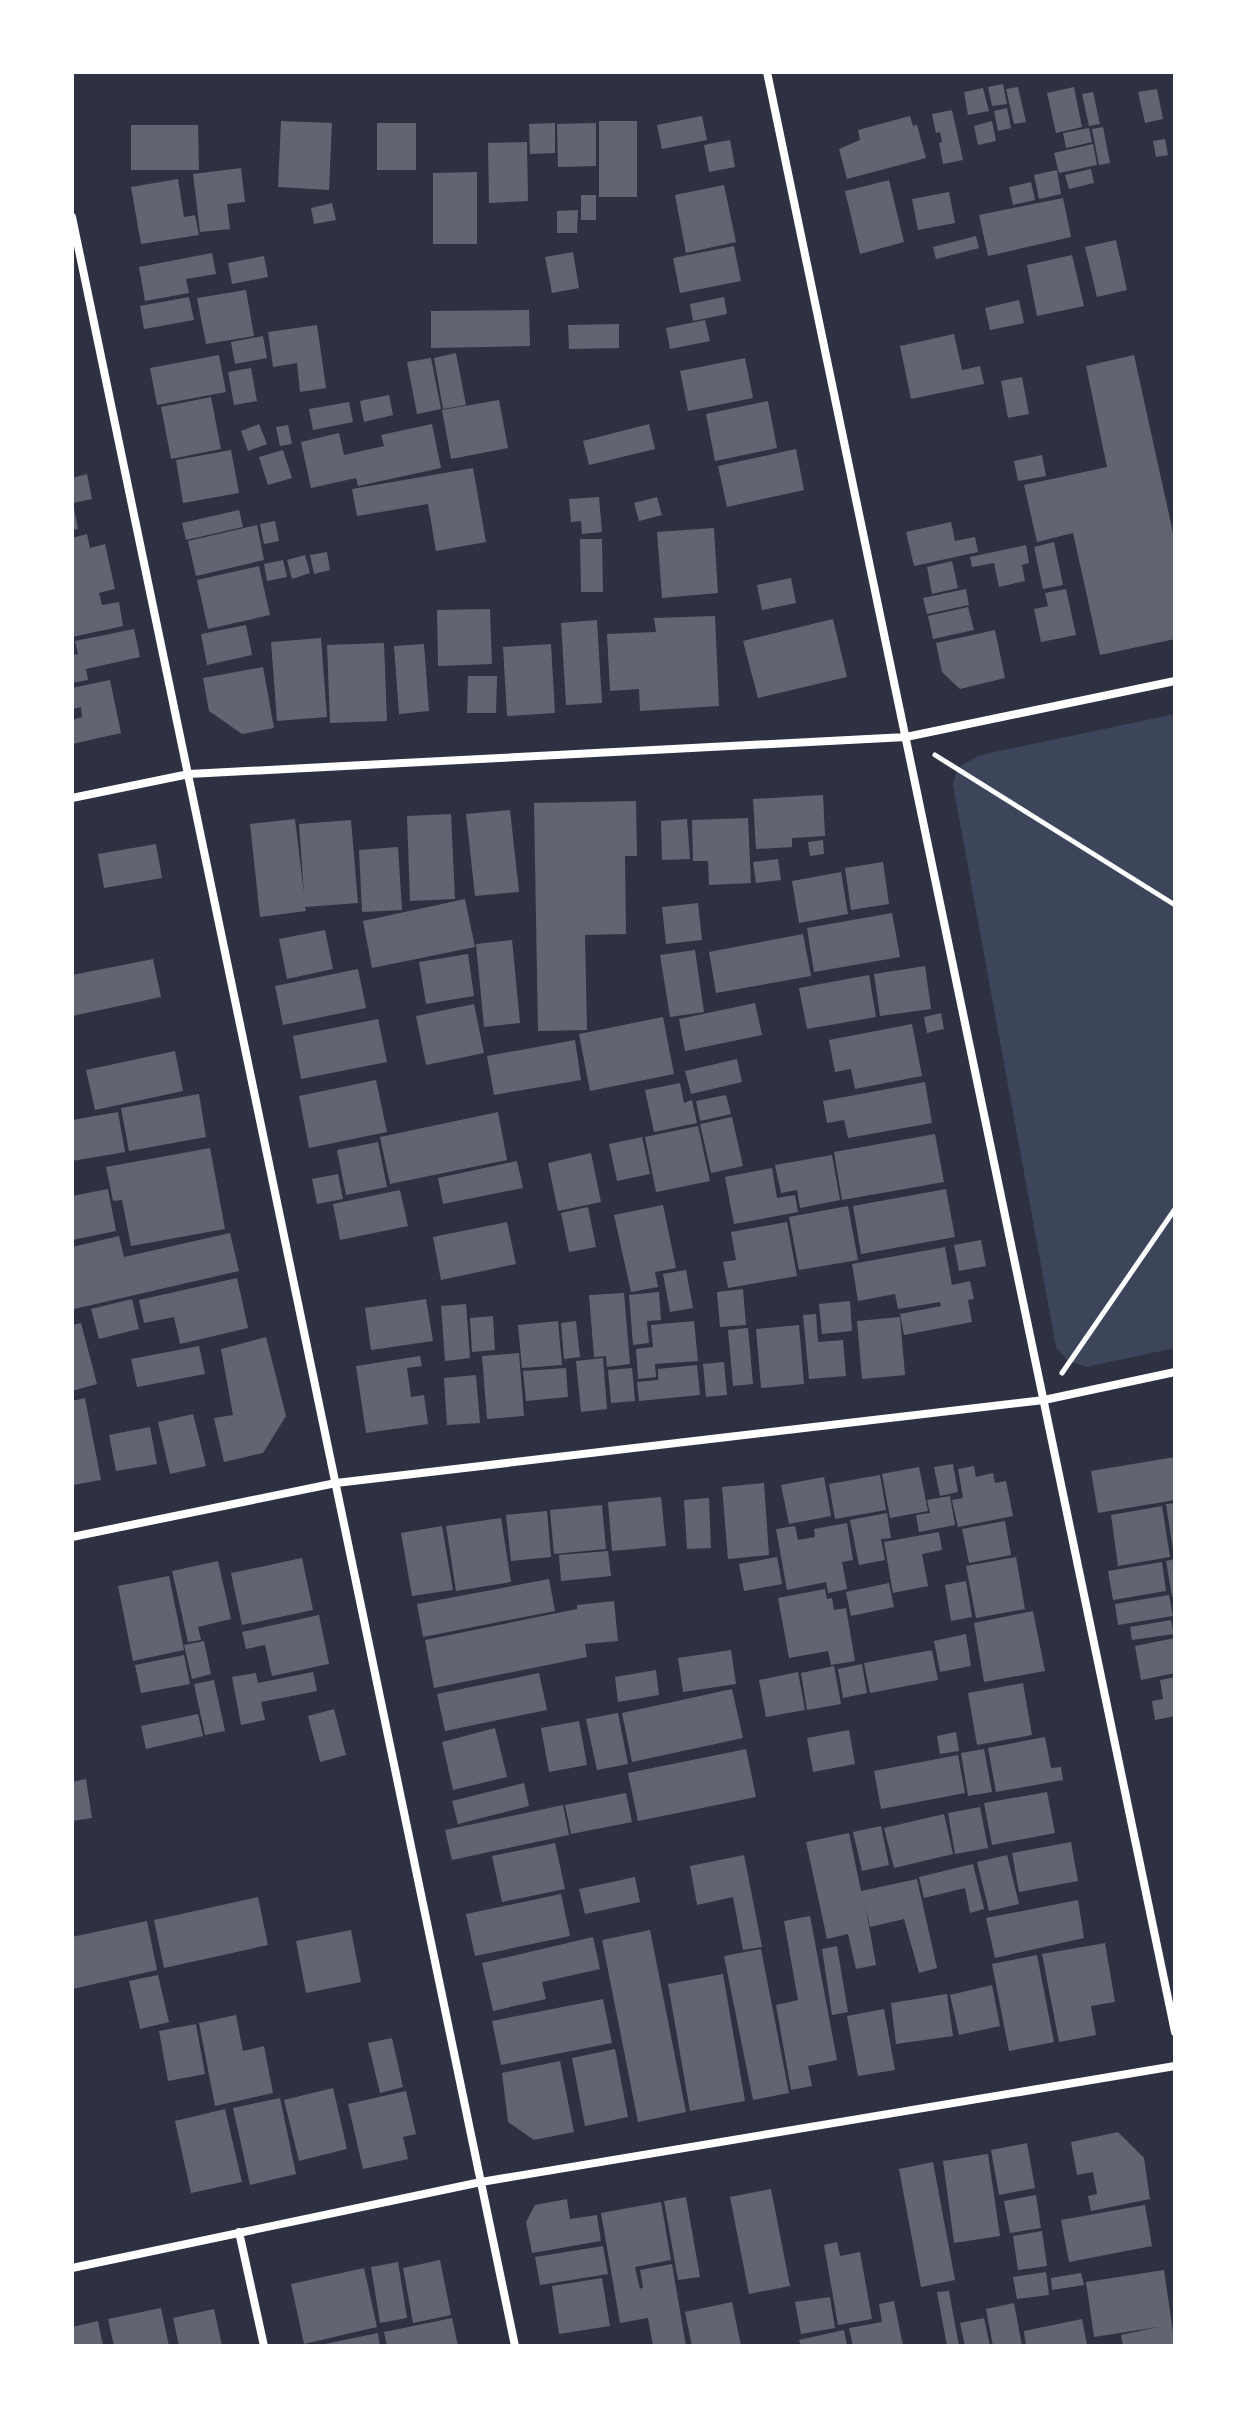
<svg xmlns="http://www.w3.org/2000/svg" width="1247" height="2418" font-family="'Fira Sans Condensed',sans-serif">
	<rect width="100%" height="100%" fill="#2d3142"/>
	<path fill="#3c4559" d="M1175,714v634l-89,19 -19,-7 -11,-13 -103,-562 4,-17 23,-13z"/>
	<path fill="#626471" d="M1003,84l4,20 -15,2 -4,-19z
		M1018,87l8,35 -12,2 -8,-35z
		M1074,87l8,40 -26,6 -9,-40z
		M983,88l6,23 -21,4 -4,-23z
		M1157,89l6,30 -18,4 -7,-31z
		M1093,92l7,32 -11,2 -7,-32z
		M1007,108l4,20 -13,3 -4,-20z
		M952,110l11,50 -20,4 -4,-21 3,-1 -2,-10 -4,1 -4,-19z
		M702,116l5,24 -45,9 -5,-24z
		M910,116l3,10 4,-1 9,33 -79,21 -8,-30 21,-9 -2,-10z
		M281,121l51,2 -3,67 -51,-3z
		M599,121h38v76h-38z
		M992,121l4,20 -18,4 -4,-19z
		M377,123h39v47h-39z
		M555,123v30l-25,1 -1,-30z
		M596,123v43l-38,1 -1,-43z
		M131,125h67l1,45h-68z
		M1103,127l7,36 -11,2 -7,-36z
		M1089,128l3,14 -26,6 -3,-15z
		M1165,139l3,16 -12,2 -3,-16z
		M730,140l5,27 -26,5 -5,-27z
		M527,142l1,59 -39,2 -1,-60z
		M1093,144l4,21 -38,8 -5,-20z
		M241,168l4,34 -18,2 3,25 -30,3 -7,-58z
		M1091,169l3,14 -25,6 -4,-14z
		M1057,170l4,24 -22,5 -5,-24z
		M477,172v72h-44v-71z
		M178,179l6,38 11,-2 4,20 -58,9 -10,-57z
		M889,180l15,62 -44,12 -15,-63z
		M1031,182l4,18 -22,5 -4,-18z
		M724,185l12,57 -50,11 -11,-58z
		M949,192l6,31 -37,7 -6,-31z
		M581,195h15v25h-15z
		M1063,198l8,39 -83,19 -9,-41z
		M332,203l4,17 -22,4 -3,-16z
		M578,210l-1,23h-20v-22z
		M976,236l3,12 -43,11 -3,-12z
		M1116,240l11,50 -30,7 -12,-50z
		M734,246l7,35 -61,12 -7,-35z
		M573,252l6,36 -27,5 -7,-36z
		M212,253l4,21 -30,5 3,14 -44,8 -6,-34z
		M1072,255l12,51 -47,10 -10,-51z
		M264,256l4,21 -36,7 -4,-21z
		M246,290l8,46 -48,8 -9,-46z
		M189,297l5,23 -50,9 -4,-23z
		M724,297l3,17 -34,7 -3,-17z
		M1019,300l5,23 -34,7 -5,-22z
		M529,310l1,36 -99,2v-37z
		M705,320l5,21 -40,8 -4,-21z
		M619,324v24l-50,1 -1,-24z
		M317,325l9,63 -26,4 -3,-29 -24,4 -5,-35z
		M954,334l8,36 18,-4 4,18 -73,15 -11,-53z
		M263,336l4,22 -32,6 -4,-22z
		M456,353l10,52 -23,4 -9,-51z
		M219,355l7,37 -69,13 -7,-37z
		M1134,355l41,187v97l-75,16 -27,-122 -36,9 -13,-57 83,-18 -21,-101z
		M431,358l10,51 -24,5 -10,-52z
		M745,358l8,40 -65,13 -8,-40z
		M251,368l6,33 -23,4 -6,-33z
		M1022,377l7,37 -21,4 -7,-37z
		M389,395l4,20 -29,7 -4,-21z
		M211,397l10,52 -50,10 -10,-52z
		M499,400l9,48 -57,11 -9,-49z
		M768,401l9,47 -62,13 -9,-47z
		M349,402l4,20 -40,8 -4,-21z
		M259,424l8,20 -19,7 -7,-20z
		M432,424l9,44 -83,18 -2,-8 -45,10 -10,-46 38,-9 5,22 40,-9 -3,-11z
		M649,424l6,25 -66,16 -6,-24z
		M288,425l4,19 -12,2 -4,-19z
		M796,449l8,41 -77,17 -9,-41z
		M231,450l8,43 -56,10 -7,-43z
		M283,450l9,28 -24,7 -9,-28z
		M1042,455l4,21 -28,5 -4,-20z
		M473,468l13,74 -50,9 -8,-47 -71,12 -5,-27z
		M87,474l5,25 -19,4 5,26 -6,1v-52z
		M599,497l3,35 -20,2 -1,-13 -10,1 -2,-23z
		M657,497l5,18 -23,6 -5,-18z
		M239,510l4,17 -57,13 -4,-17z
		M275,521l4,20 -15,3 -4,-20z
		M951,522l4,19 20,-4 3,15 -64,14 -8,-34z
		M257,525l7,35 -68,16 -8,-35z
		M714,528l4,65 -56,5 -5,-66z
		M87,534l3,14 15,-4 10,45 -16,4 3,12 17,-3 4,24 -51,11v-99z
		M580,539h22l1,53h-22z
		M1054,542l9,43 -20,4 -9,-42z
		M1026,545l3,18 -7,2 3,16 -26,6 -5,-24 -22,4 -2,-10z
		M327,552l3,18 -16,4 -4,-19z
		M305,555l5,18 -18,6 -5,-19z
		M283,560l4,17 -20,4 -3,-17z
		M952,561l6,27 -26,6 -5,-27z
		M259,566l11,49 -62,14 -11,-49z
		M791,578l5,25 -34,7 -5,-25z
		M966,589l3,16 -42,9 -4,-16z
		M1066,589l10,46 -35,7 -7,-33 14,-3 -3,-13z
		M968,607l6,23 -41,9 -5,-23z
		M490,609l2,55 -54,2 -1,-56z
		M715,616l4,90 -79,5 -1,-22 -29,2 -3,-57 49,-2 -2,-14z
		M833,619l14,58 -89,21 -15,-57z
		M597,620l5,83 -36,2 -5,-82z
		M246,625l6,30 -45,10 -6,-31z
		M134,629l6,28 -54,12 2,11 -16,3v-28l6,-1 -3,-13z
		M995,630l10,48 -45,11 -18,-17 -6,-29z
		M321,638l6,79 -50,4 -6,-79z
		M384,643l3,78 -57,2 -3,-78z
		M424,644l5,67 -30,3 -5,-68z
		M551,644l4,69 -48,3 -4,-69z
		M263,667l11,61 -32,6 -33,-23 -6,-33z
		M468,676h29l-1,37h-29z
		M110,680l11,53 -49,11v-24l10,-3 -1,-10 -9,2v-21z
		M823,795l2,41 -33,2v9l-36,2 -3,-50z
		M636,801l1,55h-12l1,78 -41,1 2,95 -49,1 -4,-228z
		M510,810l9,82 -44,4 -9,-82z
		M451,814l4,85 -45,2 -3,-85z
		M748,818l3,65 -42,2 -1,-24h-15l-1,-41z
		M295,819l9,75 -5,-70 52,-4 7,83 -53,4 1,4 -46,6 -10,-93z
		M687,819l3,40 -28,1 -1,-39z
		M823,840l1,14 -14,2 -2,-14z
		M156,844l6,34 -58,10 -6,-34z
		M398,847l4,63 -40,2 -3,-62z
		M778,859l3,21 -25,3 -3,-21z
		M883,862l6,42 -38,6 -6,-42z
		M841,872l7,42 -49,9 -7,-42z
		M465,899l10,48 -103,21 -9,-47z
		M698,903l4,37 -36,4 -4,-37z
		M892,913l8,44 -86,15 -7,-44z
		M325,930l8,39 -46,10 -8,-40z
		M803,934l8,42 -95,17 -7,-41z
		M512,940l8,83 -36,4 -8,-83z
		M695,950l9,62 -34,5 -10,-62z
		M468,954l6,42 -48,8 -7,-42z
		M153,959l8,38 -89,19v-41z
		M925,966l6,43 -51,7 -6,-42z
		M358,969l8,39 -83,17 -8,-39z
		M869,975l7,42 -69,12 -8,-41z
		M755,1003l7,32 -77,16 -6,-32z
		M474,1004l10,49 -58,12 -10,-49z
		M941,1013l3,16 -17,4 -3,-16z
		M663,1017l11,57 -84,17 -11,-57z
		M378,1019l9,43 -86,17 -8,-43z
		M912,1024l10,52 -67,13 -4,-20 -16,3 -6,-32z
		M575,1040l6,40 -87,15 -7,-39z
		M175,1051l8,40 -88,19 -9,-40z
		M737,1059l5,23 -51,12 -6,-23z
		M376,1080l11,52 -78,16 -10,-52z
		M925,1082l7,41 -84,15 -4,-18 -17,3 -4,-22z
		M680,1083l4,20 8,-3 5,23 -43,9 -9,-42z
		M199,1094l7,43 -77,14 -8,-43z
		M726,1095l5,19 -31,7 -4,-20z
		M118,1112l7,40 -53,9v-41z
		M498,1112l9,48 -117,24 -10,-47z
		M732,1117l11,49 -32,7 -11,-49z
		M698,1126l12,55 -54,11 -11,-55z
		M935,1134l9,48 -102,18 -8,-48z
		M642,1137l8,37 -33,7 -8,-37z
		M378,1142l9,45 -41,8 -9,-45z
		M210,1148l15,81 -94,17 -9,-46 -9,1 -7,-34z
		M591,1153l10,49 -43,9 -10,-48z
		M832,1155l8,45 -40,8 -3,-18 -16,3 -6,-28z
		M517,1161l6,27 -80,16 -5,-26z
		M772,1168l5,30 18,-3 3,17 -64,12 -9,-47z
		M338,1174l5,25 -26,5 -5,-25z
		M108,1189l8,42 -44,9v-44z
		M946,1189l9,48 -94,17 -8,-48z
		M400,1190l8,36 -68,14 -7,-36z
		M663,1205l13,63 -21,4 3,15 -27,5 -17,-77z
		M848,1206l10,54 -59,10 -10,-53z
		M588,1207l8,40 -27,5 -8,-39z
		M507,1222l9,42 -75,16 -8,-43z
		M787,1222l10,54 -69,12 -5,-26 13,-2 -5,-28z
		M230,1233l9,38 -165,38 -2,-62 47,-11 5,21z
		M981,1240l5,26 -27,5 -5,-26z
		M945,1247l7,38 18,-4 4,18 -6,1 4,22 -68,13 -4,-21 41,-8 -1,-4 -42,7 -3,-15 -37,7 -6,-37z
		M686,1270l7,38 -23,4 -7,-38z
		M237,1278l11,50 -68,16 -6,-27 -30,6 -5,-23z
		M743,1289l3,36 -26,2 -3,-35z
		M659,1292l2,28 -14,1 2,22 -16,2 -4,-50z
		M624,1293l6,71 -23,3 -1,-11 -12,1 -5,-62z
		M132,1299l7,30 -40,10 -8,-30z
		M426,1299l7,42 -62,9 -6,-42z
		M850,1301l2,30 -30,3 -3,-30z
		M466,1304l4,54 -25,3 -4,-55z
		M816,1314l2,28 25,-2 3,36 -37,3 -6,-64z
		M493,1316l2,34 -23,2 -2,-34z
		M900,1317l5,58 -43,4 -5,-58z
		M558,1321l4,44 -40,3 -4,-43z
		M576,1321l4,36 -16,2 -3,-36z
		M694,1321l4,40 -43,3 1,13 -18,2 -2,-30 17,-2 -2,-22z
		M81,1323l16,61 -25,7v-66z
		M799,1325l5,59 -43,4 -5,-59z
		M748,1328l5,56 -20,2 -5,-56z
		M266,1337l20,79 -23,37 -39,9 -10,-44 19,-3 -12,-66z
		M199,1346l6,28 -68,13 -6,-28z
		M519,1353l5,63 -37,3 -5,-63z
		M420,1356l2,10 -15,2 4,29 13,-2 4,29 -62,9 -10,-67z
		M603,1358l4,51 -26,3 -5,-51z
		M724,1362l3,33 -21,2 -3,-33z
		M697,1365l3,30 -61,6 -2,-19 21,-2v-11z
		M566,1368l2,29 -42,4 -3,-30z
		M632,1368l3,33 -24,2 -3,-33z
		M476,1375l4,48 -33,2 -3,-47z
		M85,1398l16,82 -28,5 -1,-84z
		M193,1414l13,52 -36,8 -12,-52z
		M150,1427l7,37 -41,7 -7,-36z
		M1175,1457v43l-77,13 -7,-42z
		M953,1464l5,28 -18,4 -6,-29z
		M974,1466l2,11 17,-4 2,10 11,-2 7,35 -55,11 -6,-27 11,-2 -5,-29z
		M919,1467l9,44 -38,7 -8,-44z
		M880,1475l6,35 -51,9 -6,-35z
		M824,1477l7,39 -42,8 -8,-39z
		M764,1483l5,72 -41,4 -6,-72z
		M950,1496l5,29 -36,7 -3,-17 14,-2 -3,-13z
		M661,1497l5,49 -54,5 -4,-49z
		M709,1498l2,50 -24,1 -3,-49z
		M1175,1503v47h-2l-7,-46z
		M602,1505l4,44 -52,5 -4,-44z
		M1162,1506l8,51 -52,9 -7,-51z
		M547,1511l4,46 -40,4 -5,-46z
		M887,1513l4,25 -10,1 4,21 -26,5 -9,-45z
		M501,1518l10,64 -55,9 -10,-65z
		M1005,1521l6,34 -42,8 -7,-34z
		M847,1523l6,37 -11,2 5,27 -19,4 -2,-11 -39,8 -11,-61 19,-3 3,14 17,-3 -1,-8z
		M442,1526l11,64 -41,6 -11,-63z
		M939,1532l3,18 -20,4 6,32 -35,7 -9,-51z
		M608,1551l3,25 -50,5 -2,-26z
		M777,1557l5,27 -38,7 -5,-27z
		M1016,1557l9,52 -49,9 -10,-52z
		M302,1558l11,52 -71,15 -11,-52z
		M1175,1559v37l-3,1 -6,-36z
		M218,1561l13,58 -33,8 3,13 -13,2 -16,-71z
		M1162,1562l4,29 -53,9 -5,-29z
		M169,1576l15,74 -51,11 -15,-75z
		M549,1579l6,32 -132,26 -6,-33z
		M966,1581l6,36 -21,4 -6,-36z
		M889,1583l5,24 -43,9 -5,-24z
		M825,1589l2,10 5,-1 2,12 12,-2 9,53 -24,4 -3,-14 -39,7 -11,-60z
		M1169,1595l4,21 -55,9 -3,-21z
		M614,1601l4,40 -33,3 2,13 -153,31 -9,-48 152,-31v-4z
		M1033,1611l12,60 -61,11 -10,-59z
		M319,1615l10,49 -57,12 -7,-31 -19,4 -4,-17z
		M1171,1620l3,14 -42,6 -2,-13z
		M966,1634l5,32 -31,6 -6,-31z
		M1175,1638v35l-34,7 -6,-34z
		M204,1641l7,33 -19,5 -8,-34z
		M731,1650l5,34 -53,8 -5,-34z
		M932,1650l6,30 -68,13 -6,-30z
		M184,1655l6,29 -49,9 -6,-28z
		M862,1664l5,29 -24,5 -5,-29z
		M834,1666l7,38 -34,6 -6,-37z
		M656,1670l3,25 -41,7 -3,-25z
		M313,1672l4,19 -56,11 4,18 -24,5 -9,-48 24,-4 2,10z
		M798,1672l7,38 -39,7 -7,-37z
		M539,1673l8,37 -102,21 -8,-37z
		M1175,1677v39l-20,4 -3,-19 11,-2 -3,-19z
		M214,1680l11,51 -20,4 -11,-51z
		M1023,1683l9,52 -55,10 -9,-52z
		M732,1689l11,49 -111,24 -10,-49z
		M334,1709l12,46 -26,7 -12,-46z
		M618,1713l10,51 -31,6 -11,-51z
		M198,1714l5,22 -57,13 -5,-23z
		M579,1721l8,44 -38,7 -8,-44z
		M495,1728l12,49 -54,13 -11,-48z
		M849,1730l6,34 -42,8 -6,-34z
		M956,1732l3,19 -19,3 -3,-18z
		M1045,1737l6,31 10,-1 2,13 -67,12 -8,-44z
		M746,1749l10,48 -118,24 -10,-48z
		M984,1749l8,43 -24,4 -7,-43z
		M958,1755l7,38 -84,16 -7,-38z
		M86,1779l6,39 -20,3v-39z
		M524,1783l5,23 -71,18 -6,-23z
		M1047,1792l8,41 -63,12 -8,-42z
		M626,1793l6,29 -61,12 -6,-29z
		M563,1805l6,30 -117,25 -7,-30z
		M980,1807l8,41 -33,6 -7,-41z
		M944,1814l9,40 -59,14 -10,-40z
		M881,1826l8,39 -27,6 -9,-39z
		M849,1833l12,58 56,-12 20,89 -18,5 -15,-54 -34,8 -5,-23 11,61 -20,4 -8,-35 -21,5 -21,-97z
		M1071,1842l7,39 -59,11 -7,-39z
		M555,1843l10,46 -63,13 -10,-46z
		M744,1855l18,92 -19,3 -10,-53 -36,8 -7,-39z
		M1007,1855l12,49 -30,7 -12,-49z
		M973,1864l11,45 -14,4 -5,-25 -41,10 -5,-21z
		M635,1877l5,25 -55,12 -6,-25z
		M561,1894l9,42 -95,20 -9,-42z
		M258,1897l10,48 -104,23 -10,-48z
		M1078,1900l6,38 -89,20 -9,-40z
		M810,1916l27,144 -29,6 4,20 -21,4 -15,-85 22,-5 -14,-79z
		M147,1921l10,49 -85,19v-52z
		M351,1930l10,52 -55,11 -10,-52z
		M650,1930l36,182 -48,10 -36,-182z
		M593,1937l7,32 -58,13 4,17 -53,12 -11,-48z
		M1105,1943l10,59 -24,4 5,29 -37,7 -17,-88z
		M837,1946l11,66 -16,3 -10,-66z
		M761,1949l28,144 -36,7 -29,-144z
		M1037,1955l17,87 -45,9 -17,-87z
		M723,1974l22,127 -55,10 -22,-127z
		M158,1975l11,47 -29,7 -11,-48z
		M992,1985l8,41 -41,9 -9,-40z
		M947,1994l6,42 -57,8 -5,-41z
		M603,1999l9,44 -111,22 -9,-44z
		M884,2009l11,61 -37,6 -11,-60z
		M236,2015l7,36 21,-5 9,47 -58,13 -16,-83z
		M196,2024l9,50 -37,7 -9,-50z
		M392,2038l11,49 -23,6 -12,-50z
		M615,2049l13,68 -43,9 -13,-68z
		M560,2061l14,71 -40,8 -26,-18 -6,-49z
		M333,2088l14,61 -48,12 -15,-61z
		M406,2091l10,43 -13,3 5,22 -45,10 -15,-65z
		M280,2098l16,76 -46,11 -17,-77z
		M225,2109l17,73 -51,11 -16,-72z
		M1118,2132l26,26 6,41 -59,12 -3,-15 9,-2 -4,-22 -16,3 -6,-33z
		M1027,2143l8,45 -36,7 -8,-45z
		M988,2154l12,82 -46,7 -11,-82z
		M933,2162l22,118 -34,7 -22,-118z
		M771,2189l19,97 -41,8 -19,-97z
		M1036,2195l5,33 -31,5 -6,-32z
		M686,2197l14,80 -22,3 -14,-79z
		M567,2199l3,20 27,-4 4,26 -69,12 -6,-31 9,-17z
		M661,2202l10,58 -36,7 5,22 3,-2 -3,-17 32,-6 14,82h-33l-5,-28 -28,5 -19,-110z
		M1145,2205l7,41 -83,16 -8,-42z
		M1042,2231l5,35 -29,4 -5,-34z
		M837,2242l3,14 20,-4 12,67 -34,6 -14,-80z
		M603,2246l5,28 -68,11 -5,-28z
		M440,2260l11,55 -38,8 -10,-55z
		M398,2262l9,56 -27,5 -9,-56z
		M364,2268l13,59 -73,17 -13,-60z
		M1164,2270l11,76h-52l-2,-11 37,-8 -64,10 -8,-55z
		M1046,2272l3,23 -32,4 -4,-22z
		M1081,2273l3,12 -32,5 -1,-12z
		M602,2278l8,48 -51,8 -7,-48z
		M949,2291l10,55h-12l-10,-54z
		M830,2297l5,31 -34,6 -6,-32z
		M894,2301l9,45h-50l-4,-18 33,-6 -3,-18z
		M732,2302l9,44h-49l-7,-34z
		M1014,2303l8,43h-29l-7,-37z
		M161,2308l8,38h-55l-6,-27z
		M214,2309l8,37h-43l-6,-28z
		M452,2318l6,28h-71l-3,-14z
		M984,2318l6,28h-25l-5,-23z
		M1082,2319l5,25 -61,2 -2,-15z
		M98,2321l5,25h-31v-19z
		M844,2330l3,16h-46l-2,-6z
		M378,2333l2,13h-60v-1z"/>
	<g fill="none" stroke-linecap="round" stroke-linejoin="round">
		<path stroke="#fff" stroke-width="5" d="M935,755l240,150
			M1062,1373l113,-164"/>
		<path stroke="#fff" stroke-width="8" d="M767,72l408,1960
			M72,217l443,2129
			M72,798l117,-24 717,-37 269,-56
			M72,1537l264,-54 708,-83 131,-28
			M239,2232l25,114
			M72,2268l409,-86 694,-116"/>
	</g>
	<rect width="1247" height="2418" fill="none" stroke="#ffffff" stroke-width="148"/>
</svg>
